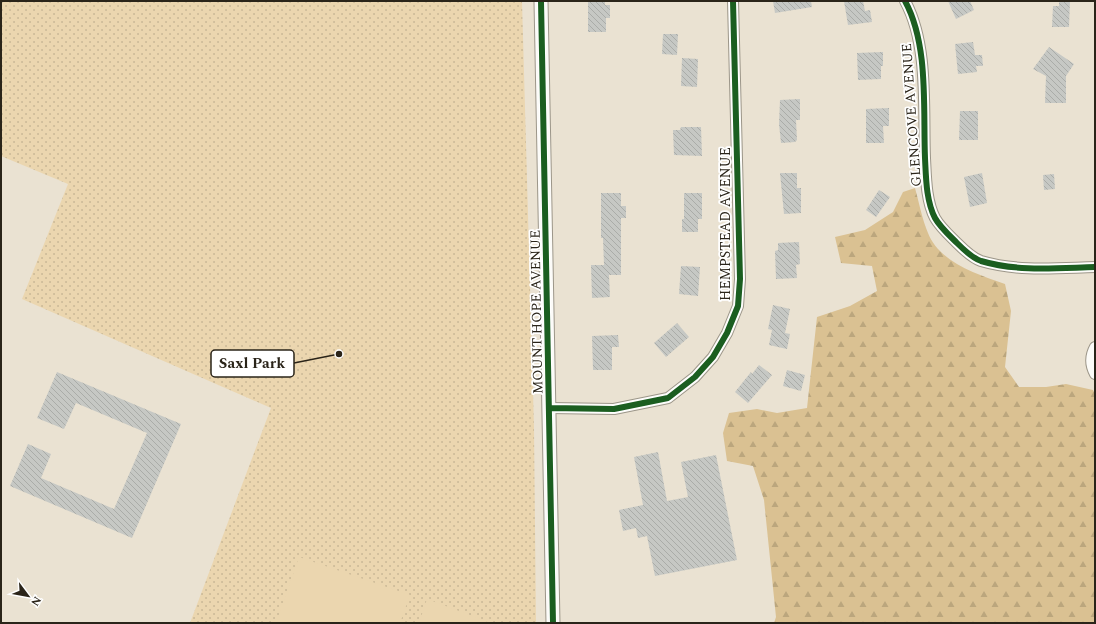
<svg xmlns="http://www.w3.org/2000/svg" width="1096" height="624" font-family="Spectral,serif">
	<defs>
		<pattern id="forest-firs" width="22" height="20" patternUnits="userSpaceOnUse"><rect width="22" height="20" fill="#dac192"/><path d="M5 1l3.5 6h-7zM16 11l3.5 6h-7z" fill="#bba67d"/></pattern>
		<pattern id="park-dots" width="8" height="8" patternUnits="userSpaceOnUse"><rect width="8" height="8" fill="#ebd6af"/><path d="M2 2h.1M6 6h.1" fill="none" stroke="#cab896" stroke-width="1.8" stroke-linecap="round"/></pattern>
		<pattern id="building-back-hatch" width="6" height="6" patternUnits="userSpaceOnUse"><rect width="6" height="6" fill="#c6c8c4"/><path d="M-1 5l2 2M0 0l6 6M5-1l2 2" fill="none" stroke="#aaaca8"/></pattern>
	</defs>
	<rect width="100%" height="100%" fill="#eae2d2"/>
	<path fill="url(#forest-firs)" d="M915,188c4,14 7,31 13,45 12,30 49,41 77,51l6,27 -6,56 14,20h27l20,-3 27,6 2,4v229h-321l2,-6 -12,-117 -11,-34 -26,-5 -4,-28 6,-20 28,-4 20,4 30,-5 10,-91 33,-11 27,-15 -5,-25 -31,-3 -6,-26 30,-7 28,-18 10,-20z"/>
	<path fill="url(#park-dots)" d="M1,1h521l12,427 2,195h-346l81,-215 -249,-109 46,-115 -67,-28z"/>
	<path fill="#ebd6af" d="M299,557l111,38 -10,28h-124z
		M427,599l64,24h-72z"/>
	<path fill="url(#building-back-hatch)" d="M588,1h17v4h5v13h-4v14h-18z
		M773,1h38l1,6 -37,6z
		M844,1h19l2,10 5,-1 2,12 -24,3z
		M948,1h22l4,9 -18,9z
		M1059,1h11l-1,26h-17l1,-21h6z
		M663,34h15l-1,21 -15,-1z
		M973,42l2,13h7l1,11h-7l1,6 -19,2 -3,-30z
		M1049,47l25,17 -8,12v27h-21l1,-27 -13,-7z
		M883,52v14h-2v13l-23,1 -1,-27z
		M682,58l16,1 -1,28 -16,-1z
		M800,99v21h-4l1,20 -2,2 -14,1 -2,-19 1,-24z
		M889,108v18h-6l1,17h-18v-34z
		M960,111h18v29h-19z
		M681,127h20l1,29 -28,-1 -1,-25h7z
		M780,173h17v15h4v25l-17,1z
		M982,173l5,30 -17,4 -6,-30z
		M1054,174l1,15 -11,1 -1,-15z
		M879,190l11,7 -14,20 -10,-7z
		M601,193h20v13h5v12h-5v57h-12l1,22 -18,1 -1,-33h13l-1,-27h-2z
		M684,193h18v26h-4v13h-16v-13h2z
		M799,242l1,22 -4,1 1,13 -21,1 -1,-28 3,-1v-7z
		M681,266l19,1 -2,29 -19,-2z
		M773,305l17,4 -5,24 5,1 -3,15 -18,-4 3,-15 -4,-1z
		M677,323l12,14 -23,20 -12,-14z
		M618,335l1,12h-7v23h-19l-1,-34z
		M759,365l13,10 -24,28 -13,-11 16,-20 1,2z
		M787,370l18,5 -4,16 -18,-5z
		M57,372l124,52 -49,114 -122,-52 18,-42 23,10 -10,24 73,31 33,-76 -71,-30 -12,26 -27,-11z
		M658,452l9,49 21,-4 -7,-35 35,-7 21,105 -82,16 -8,-40 -9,2 -2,-10 -13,3 -4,-21 24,-5 -9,-48z"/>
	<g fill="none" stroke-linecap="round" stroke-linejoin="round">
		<g stroke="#9c9689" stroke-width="12">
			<path id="minor" d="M905,1c24,44 18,108 20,157 1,19 1,43 10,60 5,9 14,17 22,25 6,6 15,15 24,18 37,11 76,7 114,6
				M1095,347c-5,9 -5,18 0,27
				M550,408l64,1 54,-11 27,-21 18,-20 14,-24 11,-27 2,-27 -7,-278"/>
		</g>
		<g stroke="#9c9689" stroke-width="15">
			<path id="tertiary" d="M541,1l12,622"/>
		</g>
		<use href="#minor" stroke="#fcfbf8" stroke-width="10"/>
		<use href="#tertiary" stroke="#fcfbf8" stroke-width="13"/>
		<g stroke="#fff" stroke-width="8">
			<path id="cycleway" d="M541,1l12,622
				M905,1c24,44 18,108 20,157 1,19 1,43 10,60 5,9 14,17 22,25 6,6 15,15 24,18 37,11 76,7 114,6
				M550,408l64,1 54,-11 27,-21 18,-20 14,-24 11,-27 2,-27 -7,-278"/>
		</g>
		<use href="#cycleway" stroke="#1b5e20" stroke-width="6"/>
	</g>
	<g text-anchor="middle" stroke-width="3.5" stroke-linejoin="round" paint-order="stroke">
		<g font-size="14" fill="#2a2419" stroke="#fff">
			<text transform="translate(911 115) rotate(-94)" y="5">GLENCOVE AVENUE</text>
			<text transform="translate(725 224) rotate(-90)" y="5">HEMPSTEAD AVENUE</text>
			<text transform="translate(536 312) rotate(-91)" y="5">MOUNT HOPE AVENUE</text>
		</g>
	</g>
	<path fill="none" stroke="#2a2419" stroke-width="1.5" d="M339 354L294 363"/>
	<circle fill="#2a2419" stroke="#fff" stroke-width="1.5" cx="339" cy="354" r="4"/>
	<rect fill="#fff" stroke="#2a2419" stroke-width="1.5" x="211" y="350" width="83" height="27" rx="4"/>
	<g font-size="15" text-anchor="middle" font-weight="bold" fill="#2a2419">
		<text x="252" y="368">Saxl Park</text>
	</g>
	<rect width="1096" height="624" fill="none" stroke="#2a2419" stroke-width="4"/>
	<g transform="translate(28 596) rotate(122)" stroke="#ffffff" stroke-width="3" paint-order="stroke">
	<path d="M0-3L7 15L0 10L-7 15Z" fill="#2a2419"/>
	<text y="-6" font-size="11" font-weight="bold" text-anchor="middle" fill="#2a2419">N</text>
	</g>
</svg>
